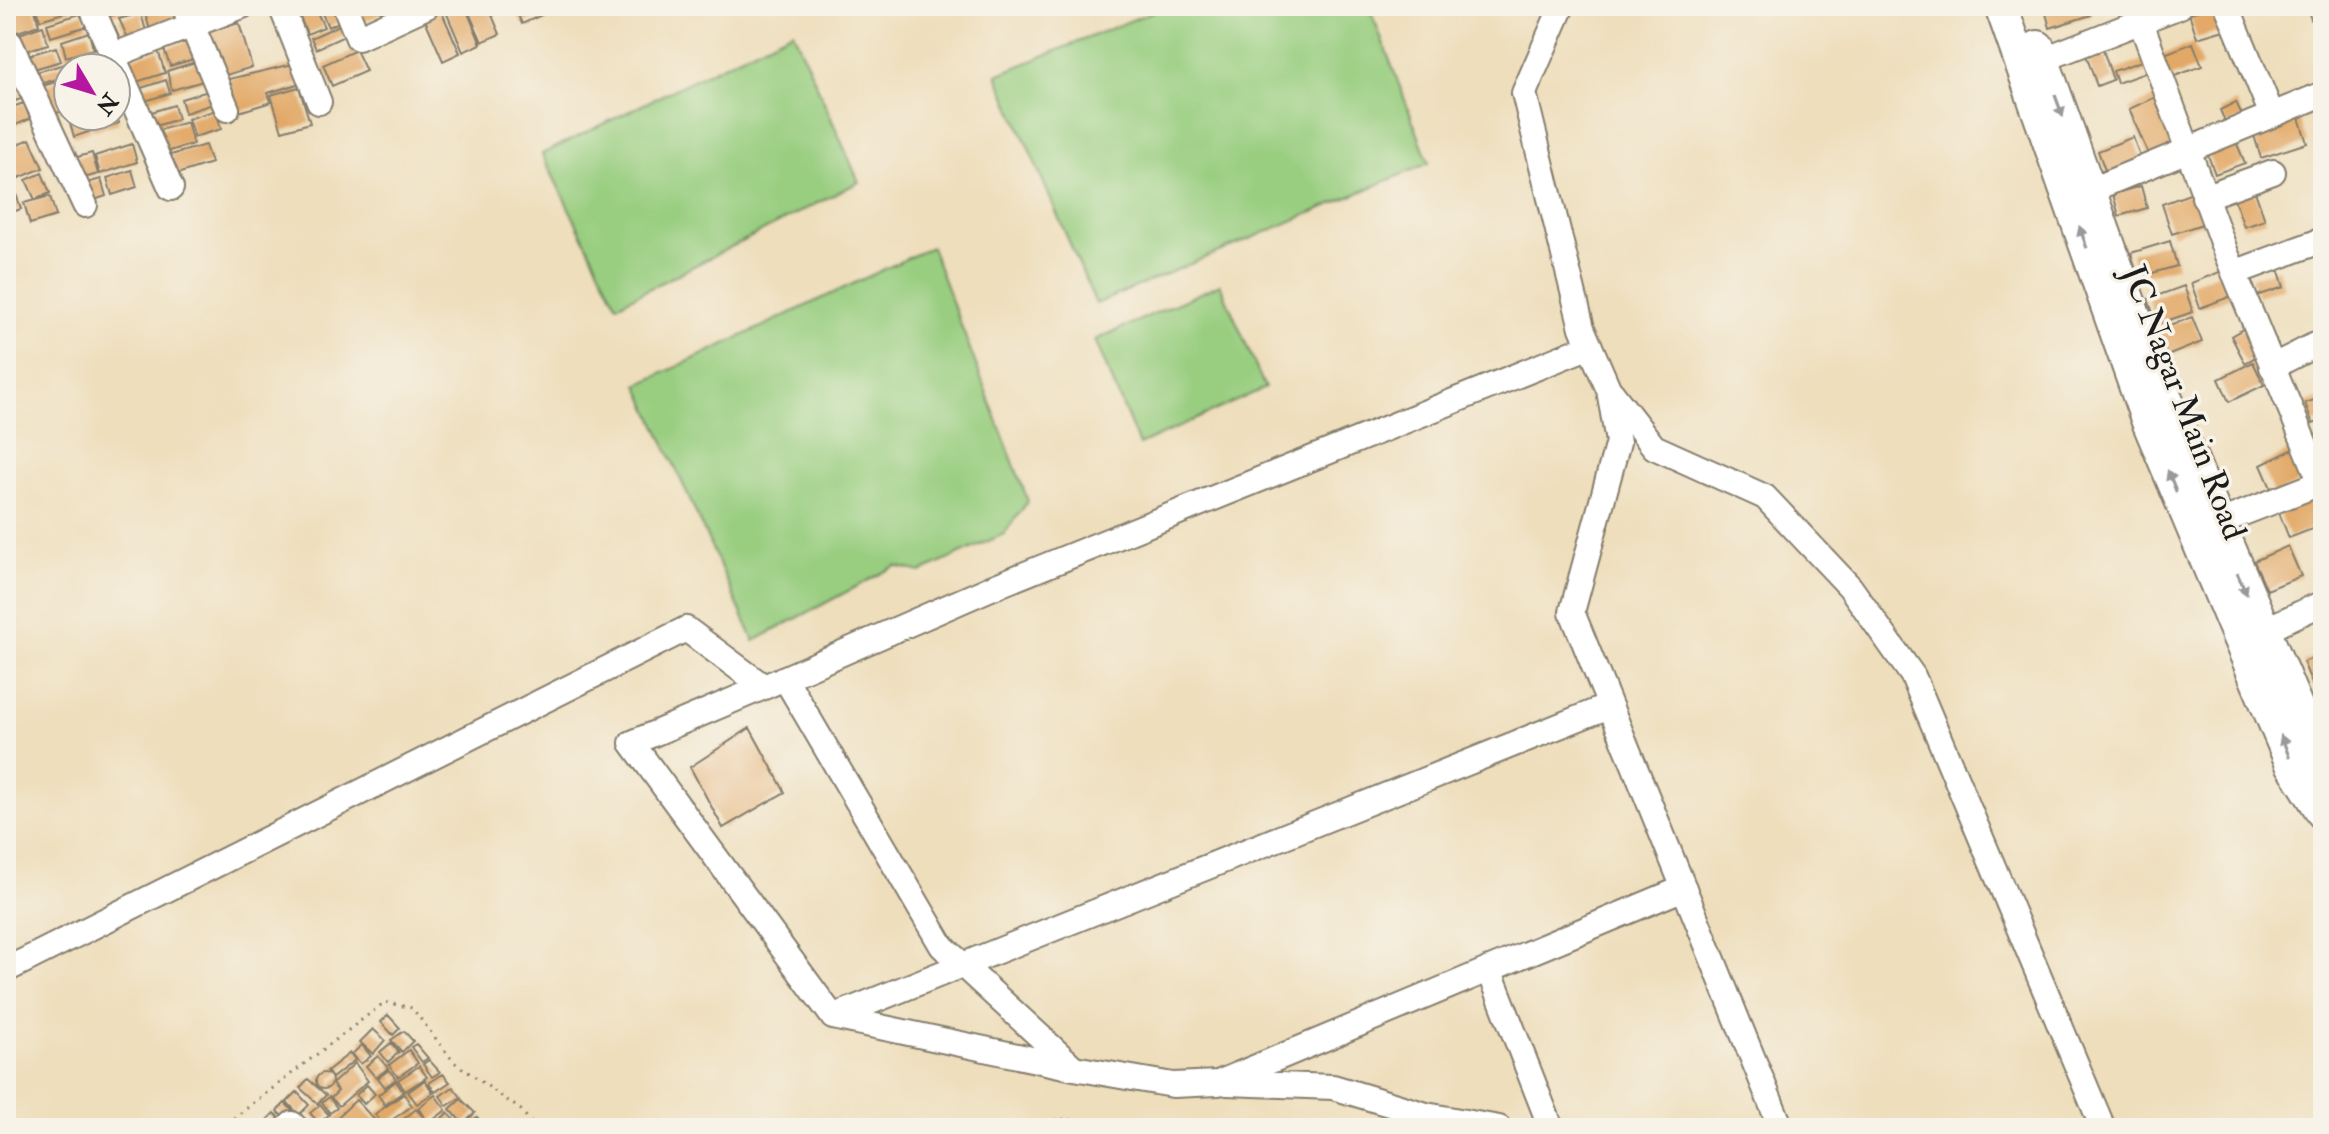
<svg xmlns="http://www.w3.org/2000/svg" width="2329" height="1134" font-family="'IM FELL Double Pica',serif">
	<rect width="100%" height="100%" fill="#f7f3e8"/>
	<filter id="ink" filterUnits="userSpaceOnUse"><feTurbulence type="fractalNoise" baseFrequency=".0125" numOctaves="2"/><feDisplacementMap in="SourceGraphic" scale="16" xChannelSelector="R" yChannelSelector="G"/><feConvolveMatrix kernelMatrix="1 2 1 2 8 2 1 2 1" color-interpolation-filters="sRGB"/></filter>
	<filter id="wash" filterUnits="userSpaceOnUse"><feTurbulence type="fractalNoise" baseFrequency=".006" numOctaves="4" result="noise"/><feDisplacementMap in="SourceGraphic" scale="32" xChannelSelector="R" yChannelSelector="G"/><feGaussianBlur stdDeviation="1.8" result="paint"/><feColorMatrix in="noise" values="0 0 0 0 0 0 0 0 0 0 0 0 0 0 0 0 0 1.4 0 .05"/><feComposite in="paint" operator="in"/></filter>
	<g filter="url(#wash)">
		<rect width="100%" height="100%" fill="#eedebc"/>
		<path fill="#99ce80" stroke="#5a754e" stroke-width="2" d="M1166,6h203l60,157 -333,141 -99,-229z
			M793,31l66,151 -242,123 -75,-151z
			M931,247l97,254 -24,33 -83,38 -26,-6 -141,75 -116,-256z
			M1220,284l45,104 -126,57 -44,-105z"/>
		<g id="blocks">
			<path fill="#e2a866" d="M27,6h7l5,19 -25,8 -6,-21z
				M36,6h36l1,4 -33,10z
				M103,6h30l1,3 -28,8z
				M157,6h20l5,14 -32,10 -6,-20z
				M327,6h13l6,13 -18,8 -8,-18z
				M354,6h25l3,8 -21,9z
				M446,6h19l16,38 -18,8 -19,-45z
				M466,6h22l12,28 -18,8z
				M514,6h27l3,8 -22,10z
				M2044,6h44l3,9 -41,13z
				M2216,6l8,24 -27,8 -8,-25z
				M440,8l20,45 -17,8 -20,-46z
				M316,10l8,17 -17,7 -7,-17z
				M83,13l4,13 -36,11 -4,-13z
				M141,13l6,22 -18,5 -10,-21z
				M348,21l5,11 -37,17 -5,-11z
				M239,23l13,44 -35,11 -14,-44z
				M43,26l5,18 -30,9 -5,-17z
				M89,32l4,17 -27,8 -4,-16z
				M192,40l5,18 -27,8 -6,-17z
				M2193,43l9,23 -35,13 -8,-23z
				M56,47l5,14 -27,8 -5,-14z
				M158,50l7,23 -32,10 -7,-23z
				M356,50l10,21 -34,15 -9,-21z
				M2103,50l10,30 -16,6 -11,-31z
				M95,54l4,12 -30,2 -2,-5z
				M205,59l5,20 -38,11 -5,-19z
				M2144,60l4,12 -31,11 -4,-12z
				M302,62l5,19 -39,12 3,9 -32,10 -10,-33z
				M65,64l3,12 -28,8 -3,-12z
				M68,78v31l-20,7 -9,-29z
				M166,80l4,13 -34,11 -4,-13z
				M14,81l7,18 -15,5v-20z
				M299,87l11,36 -28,8 -11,-36z
				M212,90l4,13 -31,10 -4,-14z
				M2158,96l23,54 -29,13 -23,-54z
				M2236,102l7,15 -16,9 -7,-16z
				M24,103l6,16 -24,10v-20z
				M174,105l4,14 -32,10 -4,-14z
				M216,110l5,19 -27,8 -6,-18z
				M2298,114l9,29 -46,15 -9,-29z
				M68,116h19l4,15 -17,6z
				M89,116h28l2,7 -26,8z
				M187,122l6,22 -33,10 -7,-22z
				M9,133l5,13 16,-7 13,29 -24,10 -13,-29z
				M2133,137l10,28 -35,13 -10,-27z
				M2235,139l10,24 -30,11 -9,-24z
				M132,144l5,18 -37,12 -5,-18z
				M205,145l6,18 -34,11 -6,-19z
				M92,153l6,21 -21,6 -7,-21z
				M6,155l11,25 -11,5z
				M132,170l5,17 -25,8 -5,-17z
				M42,173l8,20 -15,7 -9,-20z
				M101,179l5,17 -21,7 -5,-18z
				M2252,183l13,37 -21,7 -13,-37z
				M2141,186l6,22 -28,8 -6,-22z
				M14,188l7,21 -15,5v-23z
				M2195,192l10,31 -33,11 -10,-30z
				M50,196l6,20 -26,8 -6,-21z
				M2170,241l7,25 -39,11 -7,-24z
				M2230,268l10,25 -40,15 -9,-25z
				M2278,268l6,19 -27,9 -6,-18z
				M2184,286l9,26 -36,12 -9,-25z
				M2192,317l10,25 -35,14 -10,-25z
				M2250,325l14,27 -19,11 -14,-27z
				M2253,362l11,23 -35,17 -10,-23z
				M2323,397v23l-10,4 -8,-21z
				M2298,447l14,30 -38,18 -13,-30z
				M2314,496l9,29 -34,13 -11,-28z
				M2288,546l13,30 -34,14 -13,-29z
				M2323,654v28l-10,4 -10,-24z
				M750,728l35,64 -62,36 -33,-61z
				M388,1015l12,13 -7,7 -12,-13z
				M373,1029l12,11 -12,14 -13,-12z
				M404,1031l9,10 -11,11 -11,-12z
				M391,1043l8,9 -11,10 -8,-10z
				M416,1044l12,14 -6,4 -11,-15z
				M362,1045l9,11 -10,8 -9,-10z
				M409,1050l9,13 -20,14 -9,-12z
				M350,1053l5,7 -23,18 -5,-7z
				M378,1056l10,12 -12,10 -10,-12z
				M429,1060l11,12 -8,5 -9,-13z
				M355,1063l13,18 -29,25 -8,-8 7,-7 -6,-7z
				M419,1066l8,11 -22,14 -7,-11z
				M389,1070l7,9 -11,8 -7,-9z
				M316 1081a8 8 0 1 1 16 0a8 8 0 1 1-16 0Z
				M443,1074l7,8 -15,10 -6,-9z
				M308,1079l18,16 -8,9 -18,-16z
				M425,1080l8,13 -16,11 -9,-12z
				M396,1081l7,11 -18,13 -7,-10z
				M367,1085l8,9 -11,10 -8,-9z
				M453,1087l8,10 -14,9 -7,-10z
				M297,1092l12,13 -10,10 -12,-13z
				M404,1094l8,12 -29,20 -8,-12z
				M435,1095l11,15 -17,13 -11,-15z
				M329,1097l8,11 -7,5 -8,-10z
				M461,1099l14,14 -12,11 -13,-15z
				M356,1100l26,28h-48l-4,-4z
				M285,1103l12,12 -7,9 -13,-13z
				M320,1105l9,10 -10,8 -9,-10z
				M416,1109l12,13 -8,6h-6l-9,-10z
				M448,1112l8,10 -8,6h-15z
				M274,1113l11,10 -5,5h-9l-6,-6z
				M477,1117l10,11h-18l-2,-2z"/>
		</g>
	</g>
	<g filter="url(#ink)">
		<use href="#blocks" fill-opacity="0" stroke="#857d6c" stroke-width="2"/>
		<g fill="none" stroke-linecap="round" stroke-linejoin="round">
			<g stroke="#857d6c" stroke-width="28">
				<path id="minor" d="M91,6l80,182
					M184,6l43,103
					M281,6l38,96
					M345,6l13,32 69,-32
					M1562,6l-38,87 58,235 27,62 9,52 -46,170 209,516
					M2135,6l91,247 97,235
					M2227,6l45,109
					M2320,6l3,8
					M10,43l75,162
					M112,56l130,-50
					M2029,65l151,-59
					M2074,197l249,-103
					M2204,197l69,-25
					M2234,273l89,-33
					M2272,367l51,-26
					M1612,393l42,54 111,50 85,90 63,89 190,452
					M2202,529l121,-47
					M2249,637l74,-34
					M785,678l-153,65 201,274 241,51 99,17 45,-2 466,-195
					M1489,969l62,159
					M6,970l680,-341 78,58
					M833,1017l776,-311
					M1074,1068l-132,-122 -157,-268 206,-90 599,-242
					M1227,1083l106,4 93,28 73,13
					M288,1128l4,-4 4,4"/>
			</g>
			<g stroke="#857d6c" stroke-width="36">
				<path id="major" d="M2001,6l146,413 145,345 31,49
					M2038,47l114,319 171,403"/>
			</g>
			<path stroke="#857d6c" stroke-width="3" stroke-dasharray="2 6" stroke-linecap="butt" d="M221,1128l164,-126 27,6 42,54 67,48 14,18
				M1024,1128c15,-12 65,-11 80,0"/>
			<use href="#minor" stroke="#fff" stroke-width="24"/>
			<use href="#major" stroke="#fff" stroke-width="32"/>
		</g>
		<defs><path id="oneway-solid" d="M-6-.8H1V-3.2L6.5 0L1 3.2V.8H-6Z" transform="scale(2)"/></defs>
		<g fill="#999">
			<use href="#oneway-solid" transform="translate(2059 106) rotate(70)"/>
			<use href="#oneway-solid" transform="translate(2083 237) rotate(-109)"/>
			<use href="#oneway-solid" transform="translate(2172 481) rotate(-112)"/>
			<use href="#oneway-solid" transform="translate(2242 584) rotate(66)"/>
			<use href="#oneway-solid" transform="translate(2285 746) rotate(-111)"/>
		</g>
	</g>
	<g text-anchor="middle" stroke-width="7" stroke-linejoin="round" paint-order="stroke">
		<g font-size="34" fill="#1c1c1c" stroke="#f7f3e8">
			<text transform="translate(2185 402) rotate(69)" y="12">JC Nagar Main Road</text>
		</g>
	</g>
	<rect width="2329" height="1134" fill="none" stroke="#f7f3e8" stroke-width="32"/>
	<g transform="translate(92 92) rotate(128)"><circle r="38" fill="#f7f3e8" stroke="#9f9d96" stroke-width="2"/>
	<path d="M0-6L14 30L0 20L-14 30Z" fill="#b5179e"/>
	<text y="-12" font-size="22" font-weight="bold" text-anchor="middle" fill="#1c1c1c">N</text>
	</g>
</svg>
